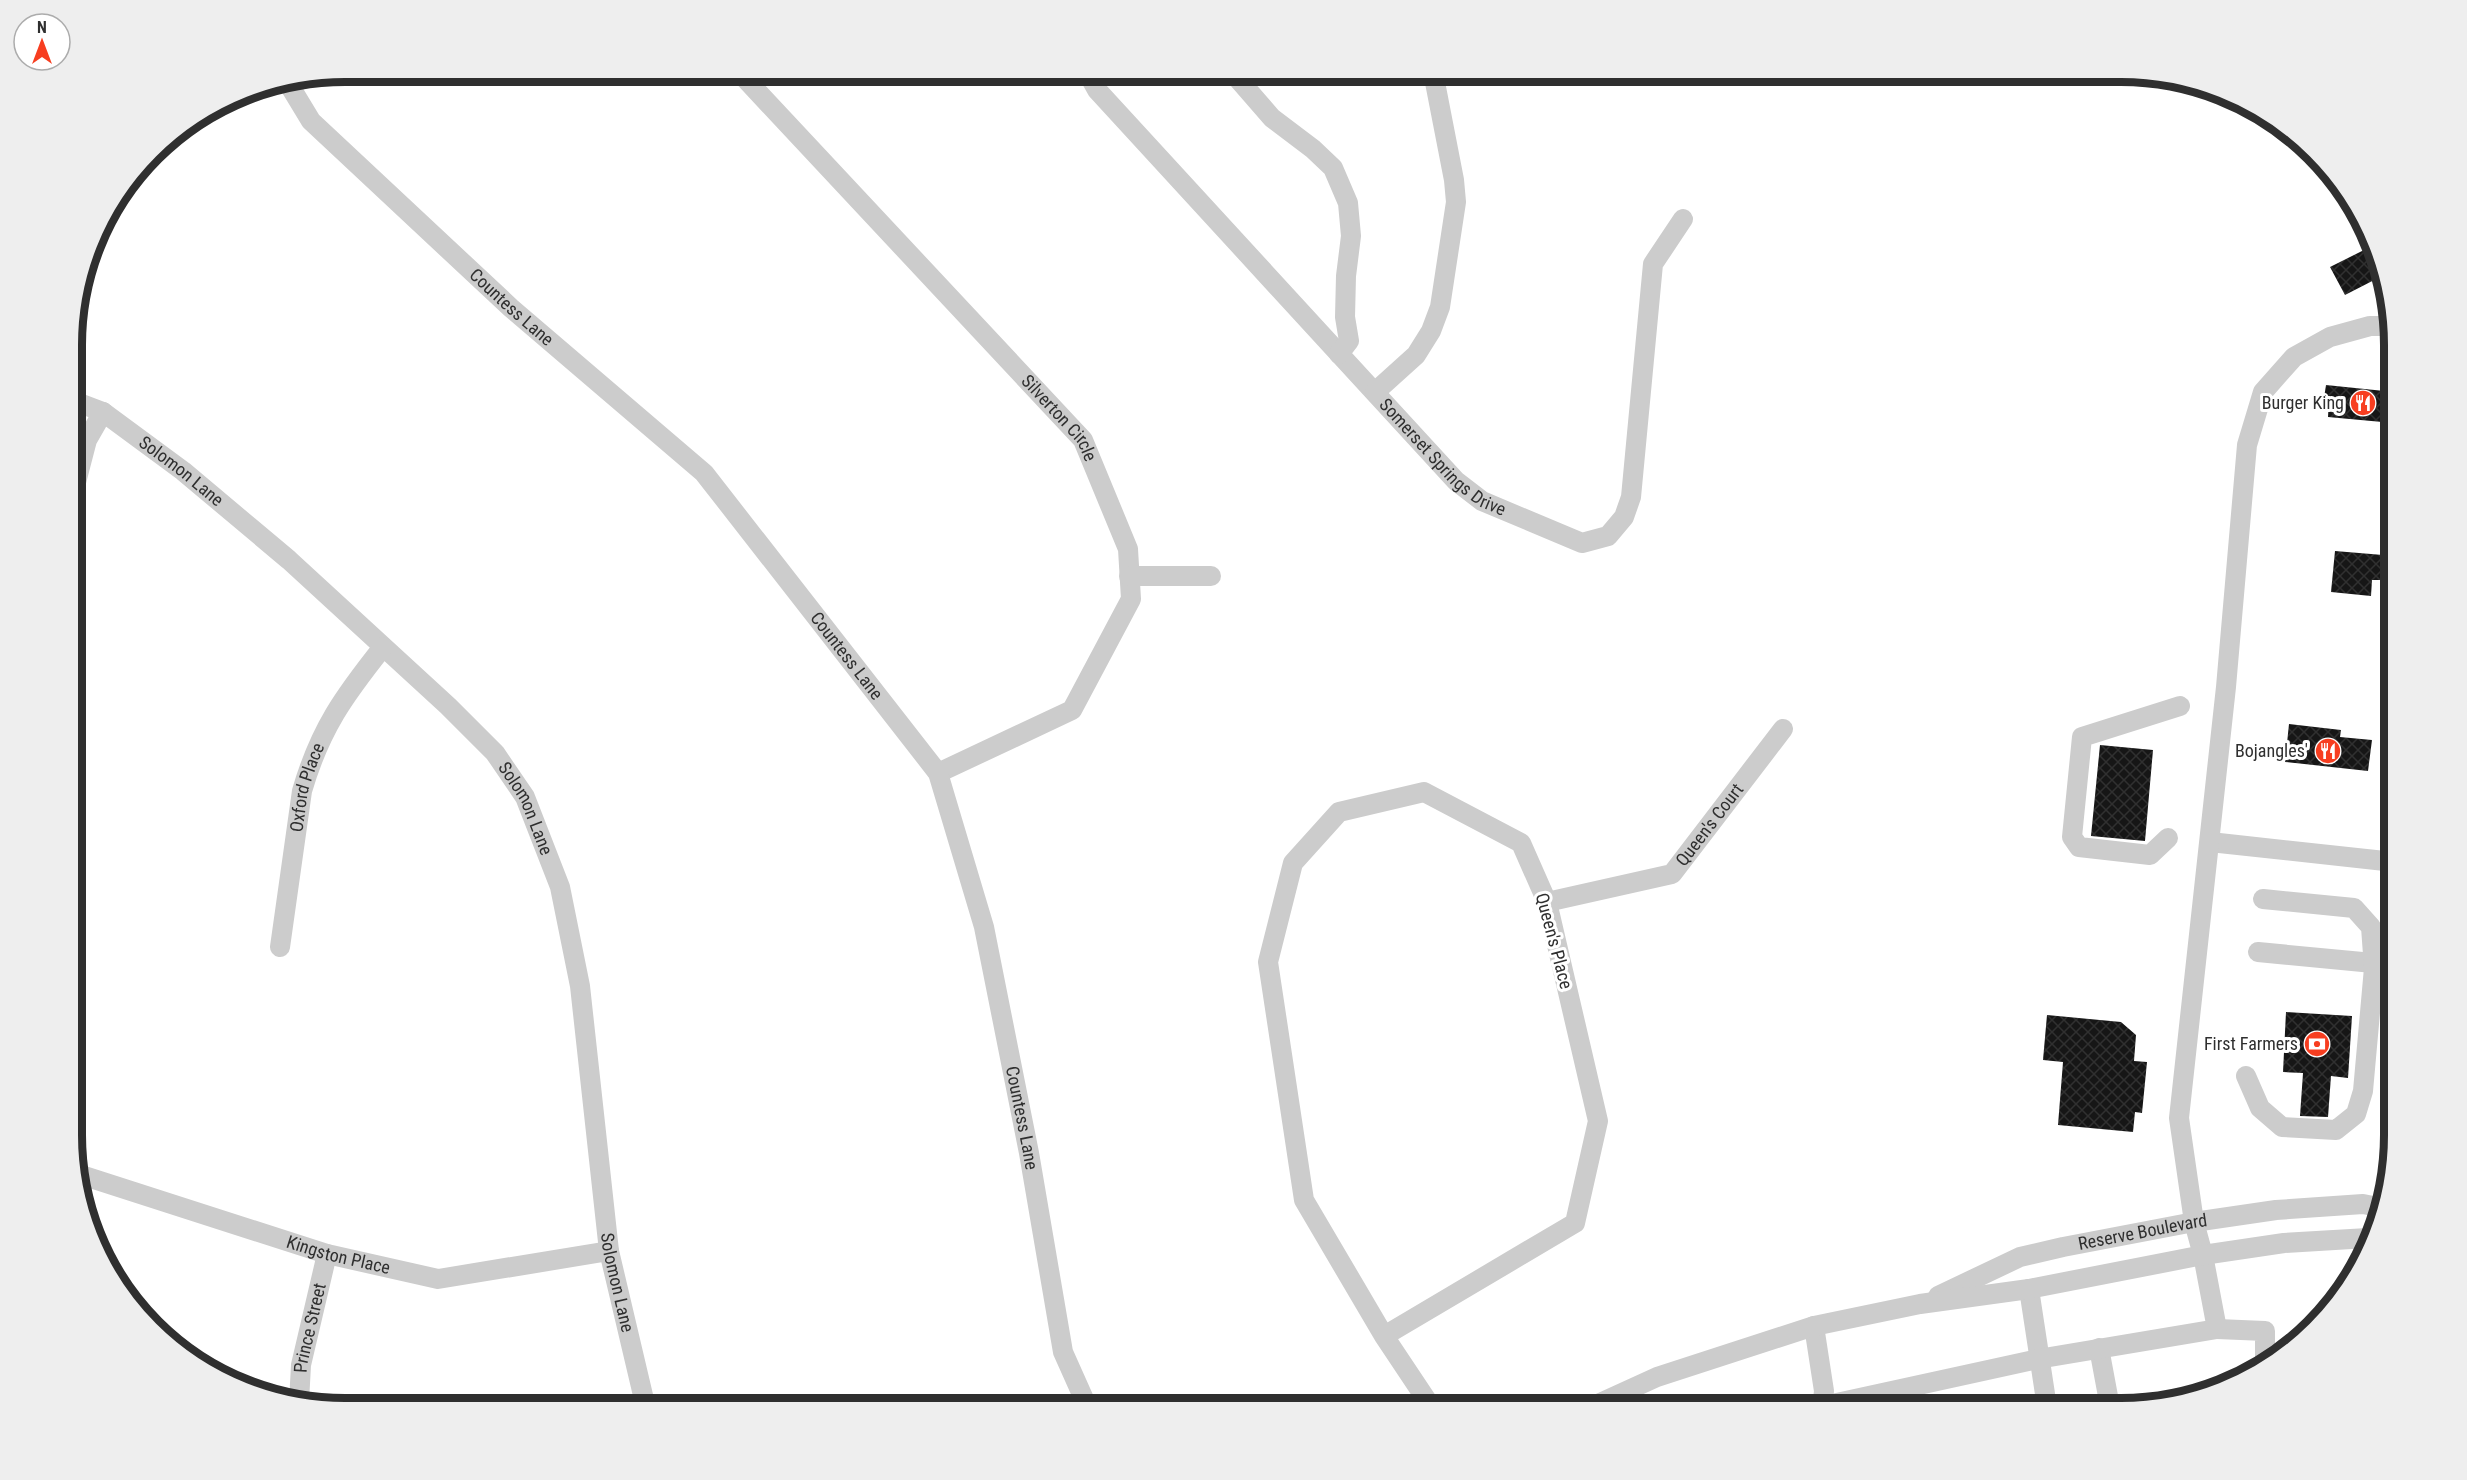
<svg xmlns="http://www.w3.org/2000/svg" width="2467" height="1480" font-family="'Roboto Condensed',sans-serif">
	<defs>
		<pattern id="building-cross-hatch" width="8" height="8" patternUnits="userSpaceOnUse" patternTransform="scale(1.5)"><rect width="8" height="8" fill="#161616"/><path d="M0 0l8 8M0 8l8-8" fill="none" stroke="#303030"/></pattern>
	</defs>
	<rect width="100%" height="100%" fill="#fff"/>
	<path fill="url(#building-cross-hatch)" d="M2374,245l7,13 3,17 -39,20 -15,-28z
		M2326,385l68,7 -1,31 -65,-6 1,-18 -5,-1z
		M2335,551l48,4 -2,25h-9l-1,16 -40,-4z
		M2289,724l52,6 -1,7 32,3 -4,31 -83,-9z
		M2100,745l53,5 -8,91 -54,-5z
		M2286,1012l66,4 -4,62 -17,-2 -3,41 -28,-1 3,-43 -20,-1z
		M2047,1015l74,7 15,13 -2,26 13,1 -5,51 -7,-1 -2,20 -75,-7 5,-63 -20,-2z"/>
	<g fill="none" stroke-linecap="round" stroke-linejoin="round">
		<g stroke="#ccc" stroke-width="20">
			<path id="s1" d="M739,72l344,368 45,109 3,50 -59,111 -134,63"/>
			<path id="s2" d="M1087,72l10,18 359,391 26,20 100,42 26,-7 16,-19 7,-20 22,-233 30,-45"/>
			<path d="M1232,72l40,46 41,31 20,19 15,35 3,33 -5,40 -1,41 4,24 -10,13"/>
			<path id="s3" d="M288,83l23,38 200,187 193,165 234,300 46,154 45,226 34,199 25,56"/>
			<path d="M1375,392l41,-37 15,-24 9,-24 16,-105 -2,-22 -21,-108"/>
			<path id="s4" d="M74,401l29,11 80,59 106,89 159,146 47,47 30,44 35,90 20,99 29,265 37,157"/>
			<path d="M74,490l13,-50 16,-28"/>
			<path d="M1129,576h82"/>
			<path d="M2168,838l-18,17 -71,-8 -7,-10 10,-100 98,-31"/>
			<path d="M2210,842l184,20"/>
			<path id="s5" d="M1547,902l125,-28 111,-145"/>
			<path id="s6" d="M280,947l22,-156c18,-62 42,-95 81,-144"/>
			<path d="M2258,952l115,11"/>
			<path d="M2246,1076l14,32 22,19 54,3 20,-16 7,-23 11,-123 -3,-41 -17,-19 -91,-9"/>
			<path id="s7" d="M75,1173l252,81 111,25 171,-28"/>
			<path d="M2029,1289l18,118"/>
			<path id="s8" d="M1938,1296l82,-39 43,-10 131,-25 82,-12 87,-6 15,3"/>
			<path d="M1814,1326l10,65 -2,17"/>
			<path d="M2217,1329l48,2v35"/>
			<path d="M1384,1336l191,-113 23,-102 -51,-219 -26,-59 -97,-51 -85,20 -46,51 -25,99 36,238 80,136 48,72"/>
			<path d="M2099,1348l11,59"/>
			<path id="s9" d="M299,1402l2,-37 26,-111"/>
			<path d="M1823,1406l215,-47 179,-30 -14,-74 -9,-33 -15,-104 47,-431 21,-242 16,-53 31,-35 36,-20 40,-11h24"/>
			<path d="M1589,1408l68,-31 157,-51 106,-22 109,-15 174,-34 81,-12 84,-5"/>
		</g>
	</g>
	<defs>
		<g id="restaurant-disc" transform="scale(1.35)"><circle r="9.5" fill="#f73e20" stroke="#fff"/><path d="M-5-6h1v4h1v-4h1v4h1v-4h1v5L-1.5 .5V6h-2V.5L-5-1ZM5-6V6H3V1.5H1.5Q1.5-4 5-6Z" fill="#fff"/></g>
		<g id="bank-disc" transform="scale(1.35)"><circle r="9.5" fill="#f73e20" stroke="#fff"/><path d="M-6-4H6V4H-6ZM0-2.3a2.3 2.3 0 1 0 0 4.6a2.3 2.3 0 1 0 0-4.6Z" fill="#fff"/></g>
	</defs>
	<g fill-rule="evenodd">
		<use href="#restaurant-disc" x="2363" y="403"/>
		<use href="#restaurant-disc" x="2328" y="751"/>
		<use href="#bank-disc" x="2317" y="1044"/>
	</g>
	<g text-anchor="middle" stroke-width="6" stroke-linejoin="round" paint-order="stroke">
		<g font-size="18" fill="#2f2f2f" stroke="#fff">
			<text dy="6" stroke="none"><textPath href="#s3" startOffset="318">Countess Lane</textPath></text>
			<text dy="6" stroke="none"><textPath href="#s1" startOffset="472">Silverton Circle</textPath></text>
			<text dy="6" stroke="none"><textPath href="#s2" startOffset="526">Somerset Springs Drive</textPath></text>
			<text dy="6" stroke="none"><textPath href="#s4" startOffset="129">Solomon Lane</textPath></text>
			<text dy="6" stroke="none"><textPath href="#s3" startOffset="804">Countess Lane</textPath></text>
			<text dy="6" stroke="none"><textPath href="#s6" startOffset="162">Oxford Place</textPath></text>
			<text dy="6" stroke="none"><textPath href="#s4" startOffset="615">Solomon Lane</textPath></text>
			<text dy="6" stroke="none"><textPath href="#s5" startOffset="190">Queen's Court</textPath></text>
			<text transform="translate(1554 941) rotate(75)" y="6">Queen's Place</text>
			<text dy="6" stroke="none"><textPath href="#s3" startOffset="1308">Countess Lane</textPath></text>
			<text dy="6" stroke="none"><textPath href="#s8" startOffset="216">Reserve Boulevard</textPath></text>
			<text dy="6" stroke="none"><textPath href="#s7" startOffset="276">Kingston Place</textPath></text>
			<text dy="6" stroke="none"><textPath href="#s4" startOffset="1101">Solomon Lane</textPath></text>
			<text dy="6" stroke="none"><textPath href="#s9" startOffset="75">Prince Street</textPath></text>
		</g>
		<g font-size="18" fill="#2f2f2f" stroke="#fff" text-anchor="end">
			<text x="2344" y="409">Burger King</text>
			<text x="2308" y="757">Bojangles'</text>
			<text x="2298" y="1050">First Farmers</text>
		</g>
	</g>
	<path d="M0 0H2467V1480H0ZM345 82H2121A263 263 0 0 1 2384 345V1135A263 263 0 0 1 2121 1398H345A263 263 0 0 1 82 1135V345A263 263 0 0 1 345 82Z" fill="#eee" fill-rule="evenodd"/>
	<path fill="none" stroke="#2f2f2f" stroke-width="8" d="M345 82H2121A263 263 0 0 1 2384 345V1135A263 263 0 0 1 2121 1398H345A263 263 0 0 1 82 1135V345A263 263 0 0 1 345 82Z"/>
	<g transform="translate(42 42)"><circle r="28" fill="#ffffff" stroke="#acacac" stroke-width="1.5"/>
	<path d="M0-4.5L10 22L0 15L-10 22Z" fill="#f73e20"/>
	<text y="-9" font-size="16" font-weight="bold" text-anchor="middle" fill="#2f2f2f">N</text>
	</g>
</svg>
